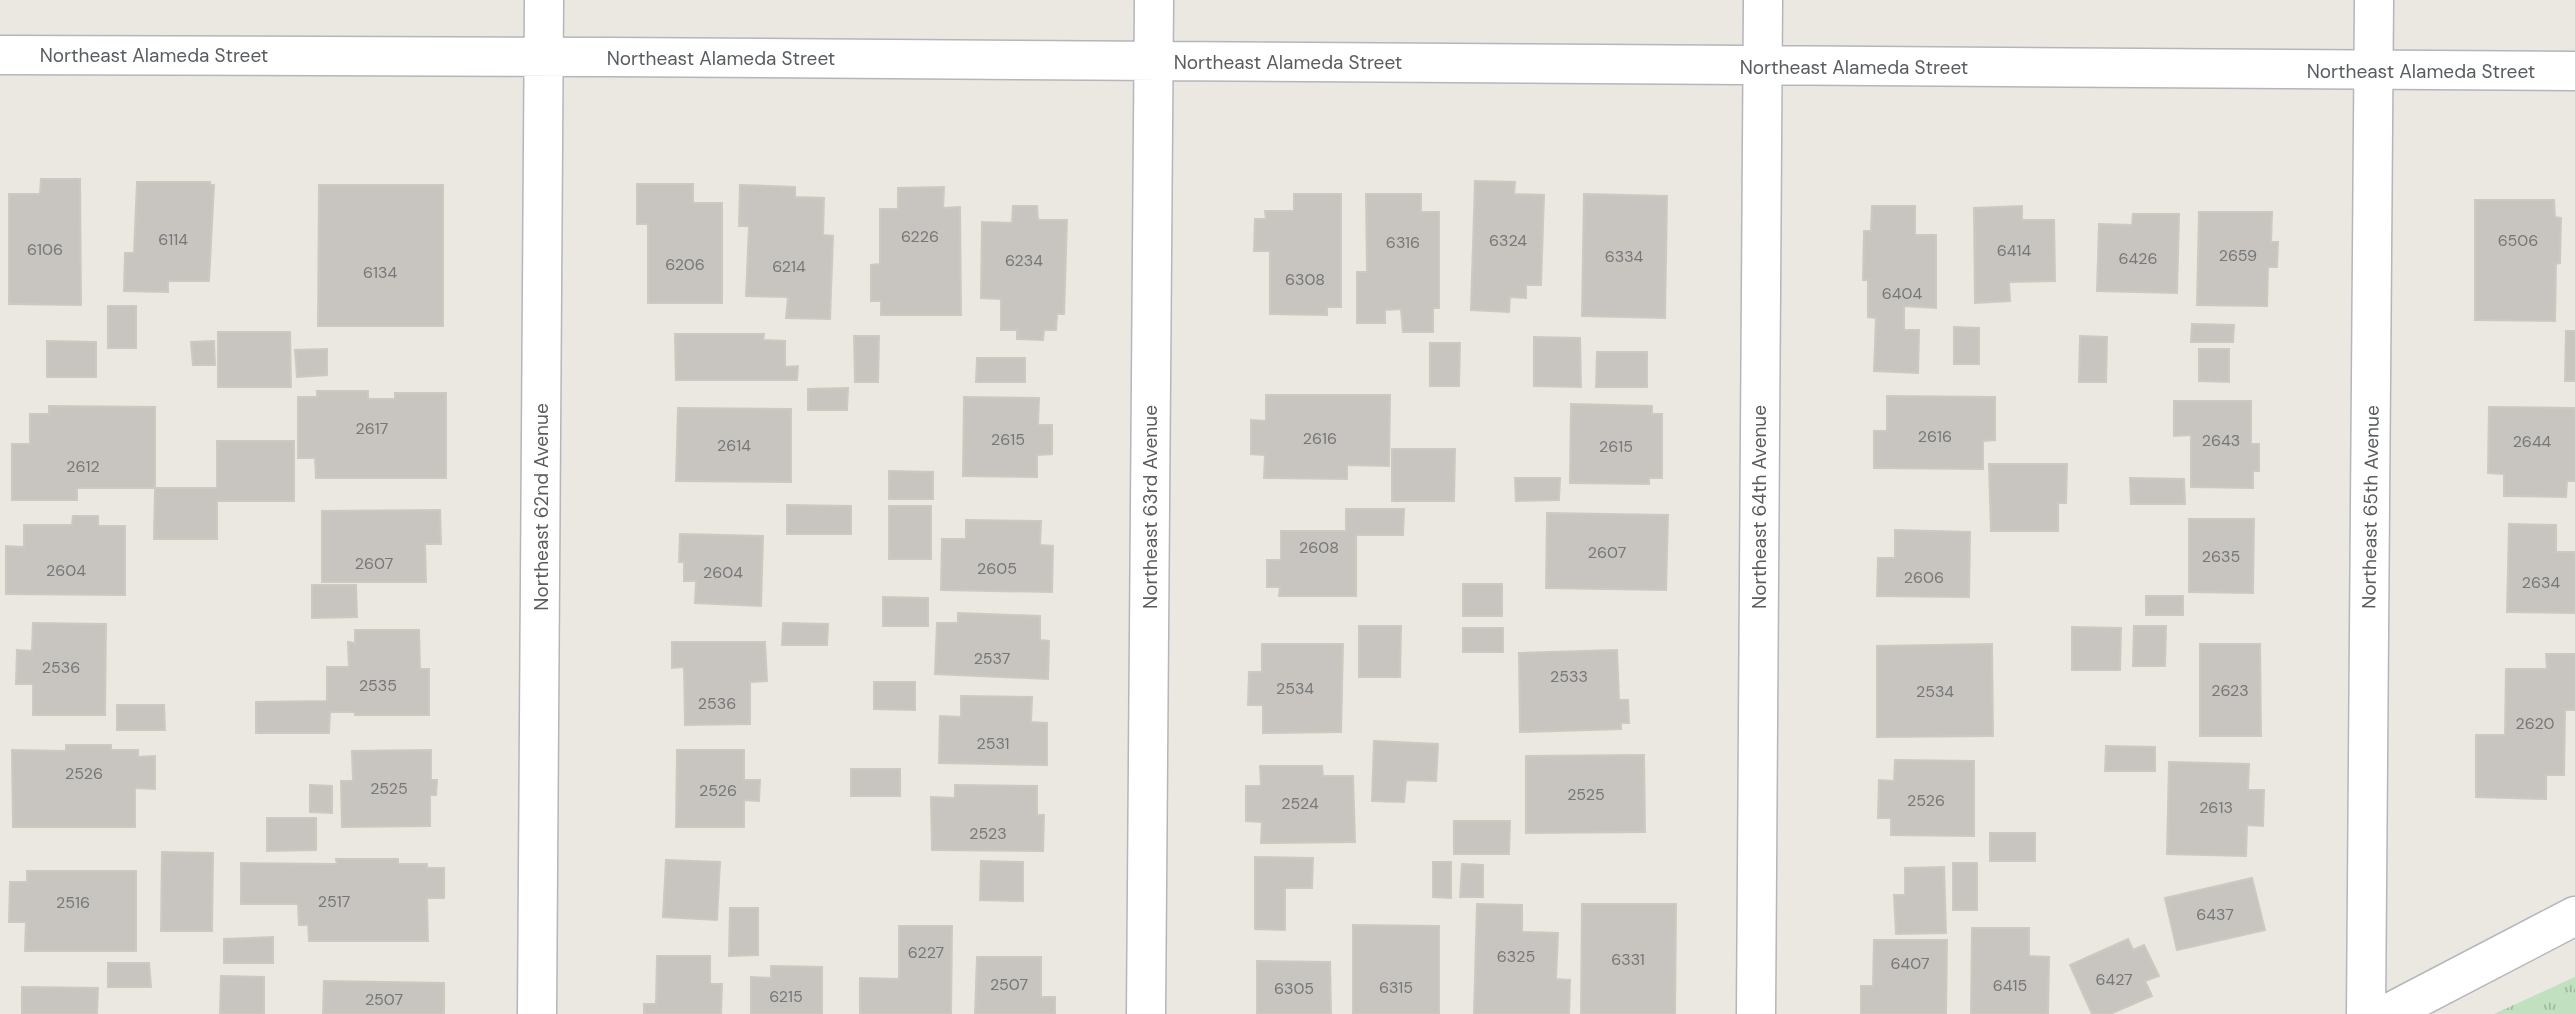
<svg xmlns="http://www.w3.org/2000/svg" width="2575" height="1014" font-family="'DM Sans',sans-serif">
	<defs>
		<pattern id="grass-tufts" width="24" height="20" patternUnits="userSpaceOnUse" patternTransform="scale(1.75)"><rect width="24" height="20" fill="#c1e0bf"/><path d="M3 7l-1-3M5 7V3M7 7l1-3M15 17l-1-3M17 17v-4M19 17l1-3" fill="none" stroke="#a0b99f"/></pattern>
	</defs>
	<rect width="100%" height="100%" fill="#ebe8e1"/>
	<path fill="url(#grass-tufts)" d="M2575,977v37h-81z"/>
	<path fill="#c8c5c0" stroke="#cec9c0" stroke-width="2" d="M41,179h39l1,126 -72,-1v-110h31z
		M1475,181l40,1 -1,12 30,1 -3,90h-15v13l-16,-1 -1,15 -38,-2z
		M137,182h73v3h4l-5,96h-41v11l-44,-1 1,-38h9z
		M637,184h56v19h29v100h-74v-79h-11z
		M319,185h124v141h-125z
		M740,185l55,2v10l29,1 -1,37 10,1 -3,83 -44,-1 2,-21 -42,-1 3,-70h-10z
		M944,187l-1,21 17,-1 1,108h-80v-14h-10v-36l9,-1v-55h18v-21z
		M1294,194h47v113h-14v8l-57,-1v-63h-16l1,-32h11l-1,-8h29z
		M1366,194h55v18h18v96h-6v24h-30l-2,-23 -16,1v13h-28v-51h10z
		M1584,194l83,2 -2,122 -83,-2z
		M2475,200h79l1,17 6,1 -1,45 -4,1 -1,57 -80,-1z
		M1013,206h24l1,14h29l-3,94h-7l-1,16h-12l-1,10 -26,-1v-9h-16v-31l-20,-1 1,-76 30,1z
		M1872,206h43v29h21v73l-32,-2v24h15l-1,43 -44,-2 2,-53 -8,-1v-37h-5l1,-49h7z
		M2022,206v14h32l1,61 -46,1 1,19 -35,2 -1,-95z
		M2199,212h73l-1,30h7l-1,25h-9l-1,39 -70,-1z
		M2133,214h46l-2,79 -80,-2 2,-67 33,1z
		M108,306h28v42h-28z
		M2192,324l42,1 -1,17h-42z
		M1954,327l25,1v36h-25z
		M2566,331h9v50h-10z
		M218,332h72l1,55h-73z
		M675,334h89l-1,6 22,1v26l13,-1 -1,14h-121z
		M854,336h25l-1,46h-23z
		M2080,336l27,1 -1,45h-27z
		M1534,337l46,1 1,49 -47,-1z
		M47,341l49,1v35h-49z
		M214,341l1,24h-22l-2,-23z
		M1430,343h30l-1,43h-29z
		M327,349v26l-30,2 -2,-27z
		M2199,349h30v33l-30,-1z
		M1597,352h50v35h-51z
		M977,358h48v24h-49z
		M848,388l-1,22h-39v-21z
		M317,391h51v8h27v-6h51v85h-130l-1,-20h-17v-61h19z
		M1266,395h124l-1,71 -42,-1v14l-83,-1 1,-23 -14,-1v-34l15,1z
		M1887,396l108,1v43l-12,1v28l-109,-1v-37h13z
		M964,397l75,1 -1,27h14v29l-15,1v22l-74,-1z
		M2174,401h77v43h8v27h-6v17l-62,-1v-52l-17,1z
		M1571,404l81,2v8h10v64h-13v6l-79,-1z
		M49,406l106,1v81h-78v12h-65v-56h18v-30h19z
		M2489,407l86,1v73h-8l-1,16 -62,-1v-22l-16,-1z
		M678,408l113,1v73l-115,-1z
		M217,441h77v60h-77v38h-63l1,-51h62z
		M1392,449h63l-1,52h-62z
		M1989,464h78l-1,39h-8v28h-67z
		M889,471l44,1v27h-44z
		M1515,478h45l-1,22 -43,1z
		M2130,478l54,1 1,25h-54z
		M787,505l64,1v28h-64z
		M889,506h42v53h-42z
		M1346,509h58l-1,26h-47v61h-77l1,-9h-13v-27h14v-29h65z
		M440,510l1,34h-16l1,38h-104v-71z
		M1547,513l121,2 -2,75 -120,-2z
		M73,516h25v10h27v69l-119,-1v-48l18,1v-22h48z
		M2189,519h65l-1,74 -64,-1z
		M966,520l75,1 -1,24 13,1 -1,46 -111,-2 1,-51h24z
		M2509,524l47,1v27h19v61l-68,-1z
		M1895,530l75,2 -1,65 -92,-1 1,-38h17z
		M680,534l83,2 -2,70 -66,-3 1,-22h-12v-19h-5z
		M1463,584h39v32h-39z
		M312,585h44l1,32 -45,1z
		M2146,596h37v19h-37z
		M883,597l45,1v28h-45z
		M958,613l82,3v24l9,1 -1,38 -113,-5 2,-51h21z
		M33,623l73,1 -1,91h-72v-31h-17l1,-34 15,1z
		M783,623l45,1 -1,21h-45z
		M1359,626h42l-1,51h-41z
		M2134,626h32l-1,40h-32z
		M2072,627l49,1 -1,42h-48z
		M1463,628h40v24h-40z
		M355,630h64l1,39h9v46h-74v-3h-25l-1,21h-73v-31l71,-1v-34h22l-1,-25 7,1z
		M672,642h93l2,39 -17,1v42l-65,1 -1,-58 -12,1z
		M1262,644h81l-2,88 -78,1v-28h-15l1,-33h13z
		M1992,644l1,92 -116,1v-91z
		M2200,644h60l1,92h-61z
		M1617,650l2,50h9l1,23h-8v6l-101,3 -1,-79z
		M2546,654h29v56h-10l-1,65h-18v24l-70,-2v-62h29l1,-66h41z
		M874,682h41v28l-41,-1z
		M961,696l71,1 -1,25 16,1v42l-108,-2 1,-47 21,1z
		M117,705h47l1,25h-48z
		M1374,741l64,3 -2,37 -30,-1 -2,22 -32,-1z
		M66,745h45v5h27v7l17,-1v33l-20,-1v39h-122l-1,-77 54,1z
		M2106,746l49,1v24h-50z
		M431,750v30h6l-1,15h-6v31l-88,1 -1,-46h12l-1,-30z
		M677,750h67v30h16l-1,21 -15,-1v27h-68z
		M1644,755l1,77 -119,1v-77z
		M1895,760l79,1v75l-83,-1v-17h-13l1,-38 15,1z
		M2169,762l80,2 -1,26h16l-1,36 -16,-1 -1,31 -79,-2z
		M1260,766h62l1,10h30l2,66 -94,1 1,-21 -16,-1v-35h15z
		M851,769h49v27h-49z
		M310,785l22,1v27l-22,-1z
		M955,785l82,1v29h7l-1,36 -111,-1 -1,-53 24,1z
		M267,818h49v32l-49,1z
		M1454,821h56l-1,33h-55z
		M1990,833h45v28h-45z
		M162,852l51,1 -1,78h-51z
		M1255,857l58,1 -1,30h-27v42l-30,-1z
		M336,859h62v5h29v4h17v30h-17l1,43h-119l-1,-16h-9l-1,-21h-57v-41l96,1z
		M666,860l54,2 -3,58 -54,-3z
		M981,861l42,1v39l-43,-1z
		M1433,862h18v36l-18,-1z
		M1953,863h24v47h-24z
		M1462,864l21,1v32h-23z
		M1944,867l2,66 -50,1 -2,-39h11v-27z
		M27,871h109v80h-111l1,-29h-17l1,-40h17z
		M2252,878l13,52 -88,20 -12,-52z
		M1477,904l45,1v27l36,1 -2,46 14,1 -1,34h-95z
		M1582,904h94l-1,110h-94z
		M730,908h28v47l-29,1z
		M1353,925l86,1v88h-86z
		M899,926h53l-1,88h-91v-36l39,1z
		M1972,928h57v28l20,1 -1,57h-77z
		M273,937v26h-49v-24z
		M2128,939l5,11 11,-5 15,31 -14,5 7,15 -42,18h-18l-22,-49z
		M1874,940h73l-1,74h-85v-28h12z
		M657,956h53v28h12l-1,30h-77v-10h12z
		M977,957h64v40h14v17h-80z
		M1257,961l73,1 1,52h-74z
		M108,963h41l2,24h-43z
		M771,966l51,1v47h-71v-37l20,1z
		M221,976l43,1v37h-44z
		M324,981l120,2v31h-121z
		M22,987l76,1 -1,26h-75z"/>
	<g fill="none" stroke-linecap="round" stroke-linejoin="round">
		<g stroke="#b3b6ba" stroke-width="41">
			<path id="minor" d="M0,55l610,2 1965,14
				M537,1014l7,-1014
				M1146,1014l8,-1014
				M1756,1014l7,-1014
				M2366,1014l8,-1014
				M2387,1014l188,-98"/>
		</g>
		<use href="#minor" stroke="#fff" stroke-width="38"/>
	</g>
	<g text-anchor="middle" stroke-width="5" stroke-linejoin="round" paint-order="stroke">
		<g font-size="16" fill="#757778">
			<text x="920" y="242">6226</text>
			<text x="173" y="245">6114</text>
			<text x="1508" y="246">6324</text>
			<text x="2518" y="246">6506</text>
			<text x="1403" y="248">6316</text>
			<text x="45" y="255">6106</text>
			<text x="2014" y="256">6414</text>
			<text x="2238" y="261">2659</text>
			<text x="1624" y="262">6334</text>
			<text x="2138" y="264">6426</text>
			<text x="1024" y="266">6234</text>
			<text x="685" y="270">6206</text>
			<text x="789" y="272">6214</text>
			<text x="380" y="278">6134</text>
			<text x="1305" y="285">6308</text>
			<text x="1902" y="299">6404</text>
			<text x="372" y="434">2617</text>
			<text x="1935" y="442">2616</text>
			<text x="1320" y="444">2616</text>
			<text x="1008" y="445">2615</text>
			<text x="2221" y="446">2643</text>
			<text x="2532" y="447">2644</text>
			<text x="734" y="451">2614</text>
			<text x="1616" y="452">2615</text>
			<text x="83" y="472">2612</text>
			<text x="1319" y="553">2608</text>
			<text x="1607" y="558">2607</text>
			<text x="2221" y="562">2635</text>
			<text x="374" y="569">2607</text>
			<text x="997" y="574">2605</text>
			<text x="66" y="576">2604</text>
			<text x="723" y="578">2604</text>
			<text x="1924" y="583">2606</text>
			<text x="2541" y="588">2634</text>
			<text x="992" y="664">2537</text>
			<text x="61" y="673">2536</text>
			<text x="1569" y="682">2533</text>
			<text x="378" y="691">2535</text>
			<text x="1295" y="694">2534</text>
			<text x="2230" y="696">2623</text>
			<text x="1935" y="697">2534</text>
			<text x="717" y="709">2536</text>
			<text x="2535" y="729">2620</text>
			<text x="993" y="749">2531</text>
			<text x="84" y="779">2526</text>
			<text x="389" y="794">2525</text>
			<text x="718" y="796">2526</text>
			<text x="1586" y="800">2525</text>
			<text x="1926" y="806">2526</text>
			<text x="1300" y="809">2524</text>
			<text x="2216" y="813">2613</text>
			<text x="988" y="839">2523</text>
			<text x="334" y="907">2517</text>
			<text x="73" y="908">2516</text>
			<text x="2215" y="920">6437</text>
			<text x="926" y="958">6227</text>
			<text x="1516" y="962">6325</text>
			<text x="1628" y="965">6331</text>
			<text x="1910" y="969">6407</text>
			<text x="2114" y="985">6427</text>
			<text x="1009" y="990">2507</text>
			<text x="2010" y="991">6415</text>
			<text x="1396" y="993">6315</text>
			<text x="1294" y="994">6305</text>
			<text x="786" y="1002">6215</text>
			<text x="384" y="1005">2507</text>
		</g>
		<g font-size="19" fill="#595d60" stroke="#fff">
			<text x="154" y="62">Northeast Alameda Street</text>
			<text x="721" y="65">Northeast Alameda Street</text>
			<text x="1288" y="69">Northeast Alameda Street</text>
			<text x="1854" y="74">Northeast Alameda Street</text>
			<text x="2421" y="78">Northeast Alameda Street</text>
			<text transform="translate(541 507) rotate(-90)" y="7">Northeast 62nd Avenue</text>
			<text transform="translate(1150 507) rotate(-90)" y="7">Northeast 63rd Avenue</text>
			<text transform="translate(1759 507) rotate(-90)" y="7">Northeast 64th Avenue</text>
			<text transform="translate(2370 507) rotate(-89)" y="7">Northeast 65th Avenue</text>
		</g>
	</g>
</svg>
